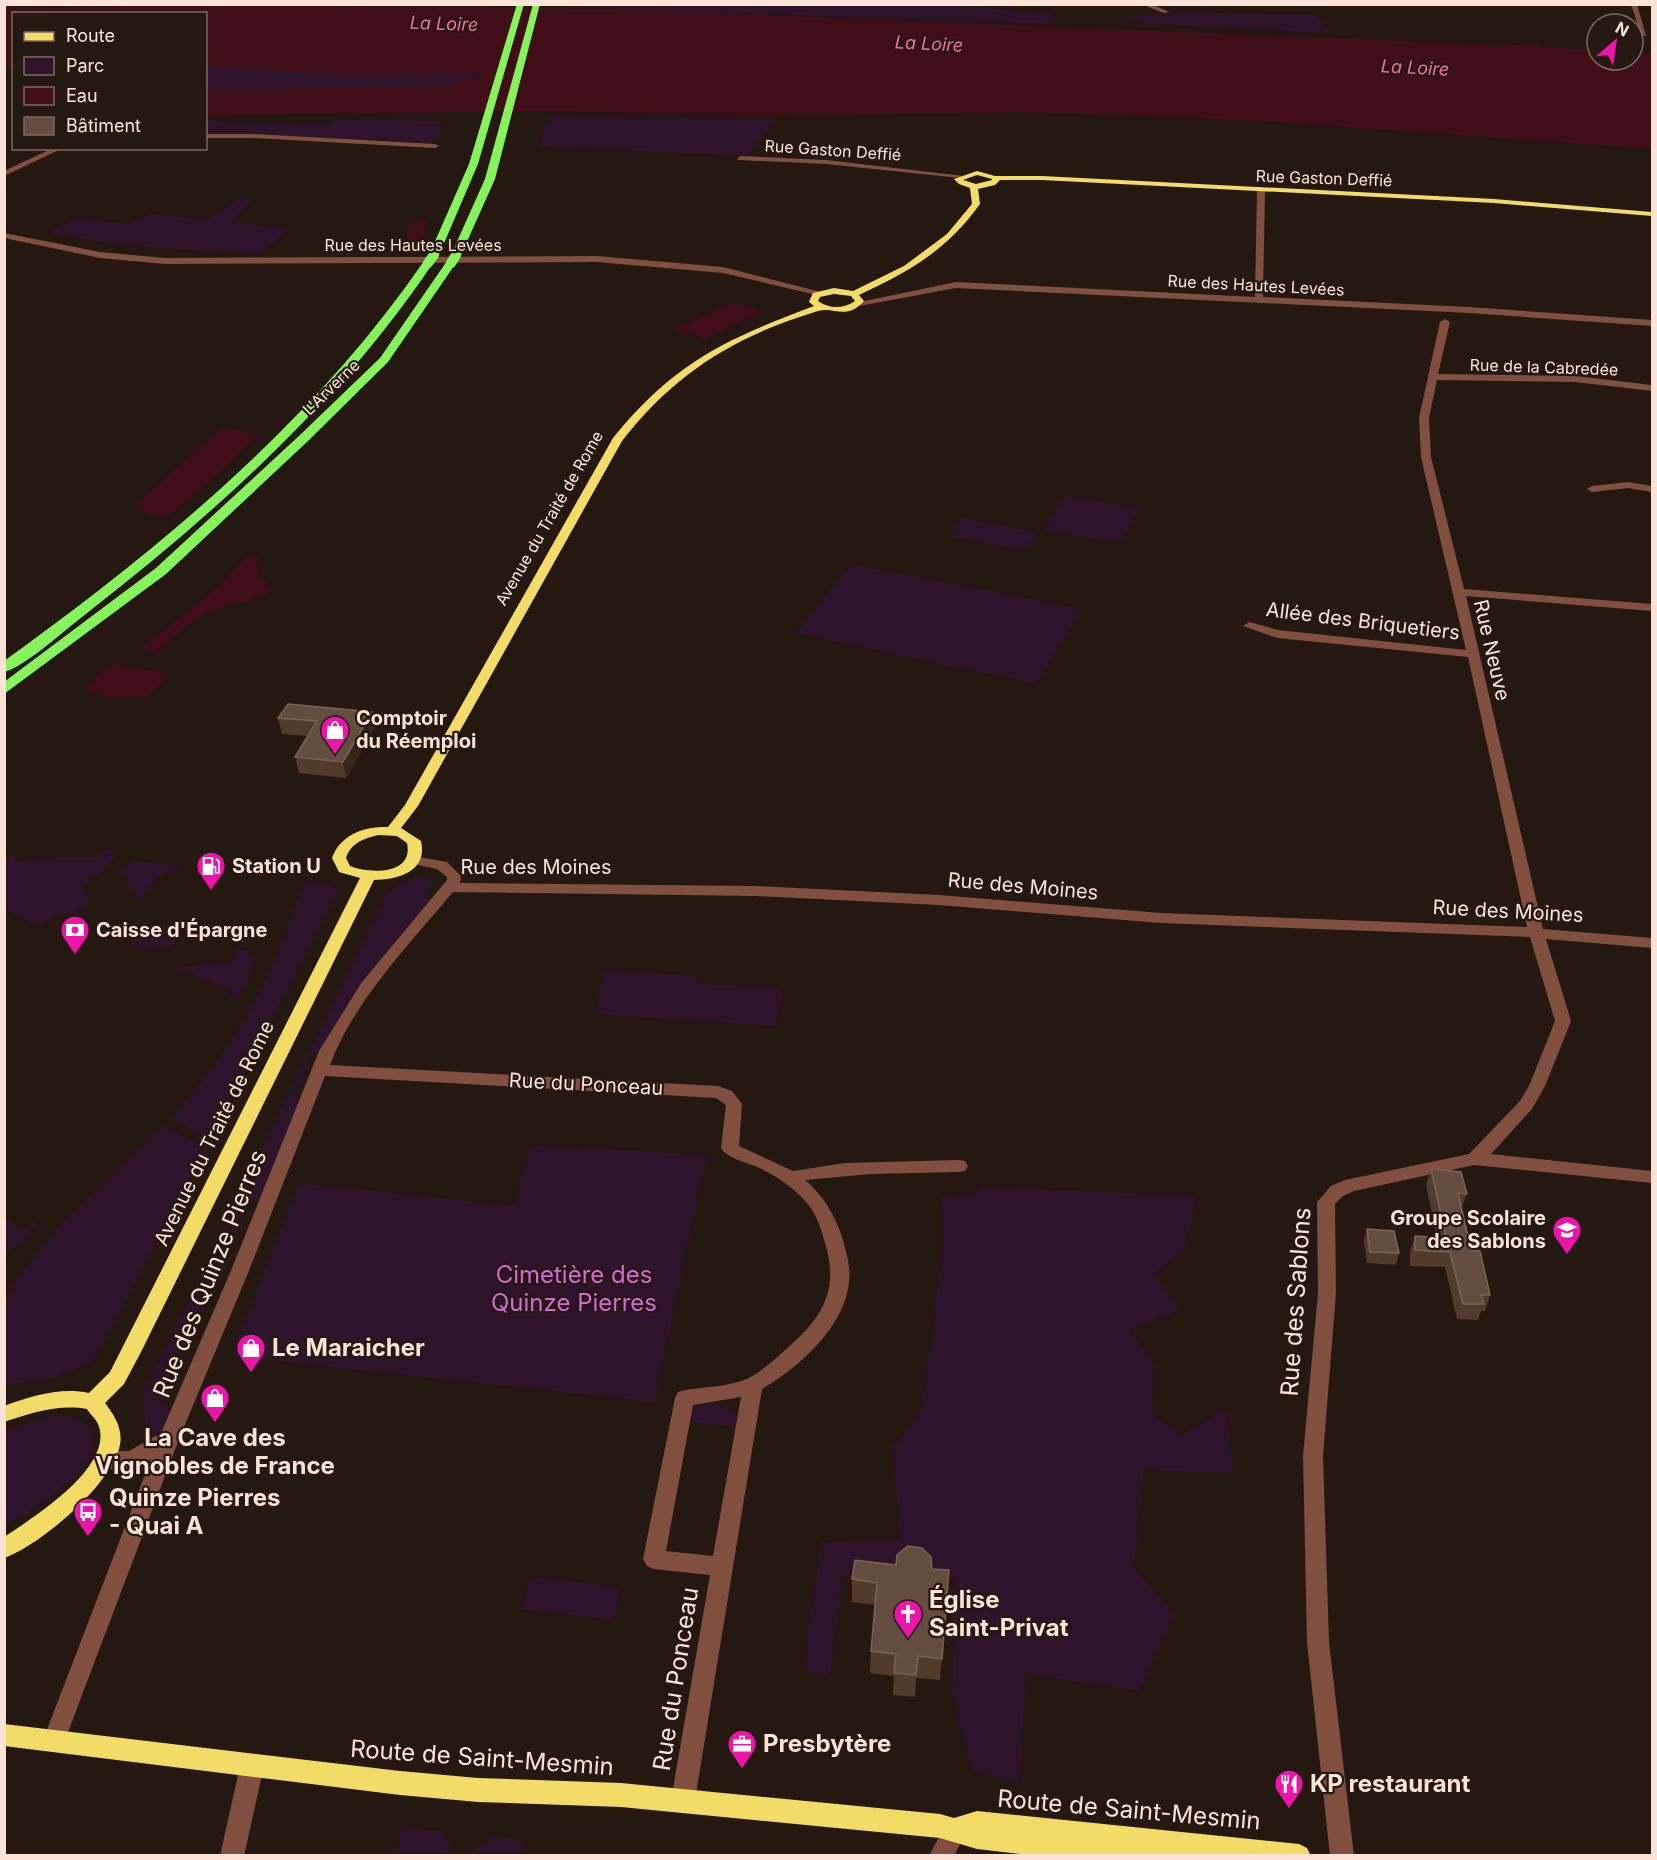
<svg xmlns="http://www.w3.org/2000/svg" width="1657" height="1860" font-family="Inter,sans-serif">
	<rect width="100%" height="100%" fill="#251811"/>
	<path fill="#2e142a" d="M575,4h358l119,9 -1,5 6,1 -7,5 -483,-17z
		M180,5h298l-1,4z
		M1175,12l142,3 13,18 -181,-9 -29,-6z
		M206,66l156,10 121,-3 -16,8 -34,5 -104,1 -40,4 -72,-2h-11z
		M550,115l227,4 -30,37 -209,-10z
		M206,119l17,3 103,2 10,-5 105,2 -1,14 -7,8 -188,-9h-39z
		M238,199l16,1 -24,22 61,7 -33,26 -136,-10 -72,-12 23,-15 53,6 24,-10 58,5z
		M1064,496l74,12 -17,35 -77,-13z
		M963,518l74,14 -12,18 -75,-14z
		M851,564l230,45 -44,75 -241,-51z
		M104,849l11,1 2,3 -16,23h-10l-7,10 6,21 -55,17 -30,-15v-51l11,-3 -1,7 43,-5h41z
		M136,861l46,5 1,2 -25,8 -15,20 -8,2 -12,-25 3,-8z
		M418,876l12,1 2,4 -5,16 4,3 -109,148 -11,7 -16,39 4,12 -41,100 -9,-9 -86,205 10,13 -7,14 -16,14 -6,-28v-24l242,-496 9,-10z
		M312,881l17,3 9,7 -127,249 -41,-22c50,-52 88,-113 114,-181 7,-17 12,-46 28,-56z
		M134,924l40,9 4,6 -9,8 -31,3 -9,-15z
		M236,949l11,2 8,9c-3,14 -12,43 -29,42l9,-8 -52,-24 -5,4 -4,-6 59,-7z
		M604,970l93,6v8l85,3 -5,39 -182,-12z
		M163,1125l43,23 -111,211c-27,17 -59,24 -90,25v-79l9,-22 40,-51z
		M532,1145l175,10 -53,247 -423,-46 68,-173 214,23z
		M987,1187l210,9 -13,53 -29,25 24,36 -50,20 26,36 -3,48 29,21 45,-26 7,64 -89,-3 -10,98 40,46 -35,77 -113,-17 -7,110 -48,-15 -19,-77 4,-115 -36,-14 -78,14 -12,101 -27,-9 18,-127 79,-2 -7,-93 28,-34 22,-165 -2,-51 32,-3z
		M5,1218l19,12 9,-9 4,5 -22,22 -10,3 2,-11h-2z
		M706,1403c16,-1 24,4 34,16l-1,8 -50,-5 2,-10z
		M63,1415c13,2 24,5 30,18 13,35 -65,78 -88,94v-96l40,-14z
		M531,1576l90,12 -7,32 -94,-11z
		M401,1827l45,5 -1,6 5,6 -5,11h-48z
		M492,1836l30,5 -1,14h-44v-8l9,-3z"/>
	<path fill="#400e16" d="M179,5l444,4 879,36 21,-7 -12,7 25,-1 5,3 56,3v10h36v-8l19,1v96l-389,-28 -240,-9 -237,4 -230,-5 -350,4v-26c41,3 82,-1 123,-2 34,-1 129,5 154,-14l-121,3 -156,-10v-52h-192l-1,54 -8,-1v-58z
		M429,219l-8,24 -16,-2 6,-18z
		M736,302l26,10 -56,27 -33,-10z
		M230,428l29,6 -35,35 -53,45c-11,5 -23,0 -33,-5l3,-9 78,-70z
		M253,556l5,2 2,18 11,12 -2,7 -51,13 -22,11 -42,34 -13,-5 76,-60 29,-30z
		M117,664l46,9 5,2 -1,4 -19,17 -39,1 -21,-6c3,-12 17,-22 29,-27z"/>
	<g fill="none" stroke-linecap="round" stroke-linejoin="round">
		<path fill="#804f3f" fill-rule="evenodd" d="M1141,4h10l18,8 -5,1z
			M1631,4h6l9,32 -5,-1z
			M206,134h46l183,10 4,2 -4,2 -183,-10h-46z
			M53,148h10l-59,28v-5z
			M740,156l86,4 138,16 -4,2 -134,-14 -89,-4z
			M1261,189l4,2 -2,106 206,10 183,13v6l-183,-13 -513,-25 -97,18 -4,-3 101,-21 299,15 2,-106z
			M4,233l96,19 65,6 432,-2 126,11 102,26 -4,3 -98,-23 -126,-11 -432,2 -65,-6 -96,-20z
			M1445,319l5,3 -12,52 137,2 77,9v6l-77,-9 -138,-2 -8,38 2,39 33,132 188,15v7l-186,-15 77,333 109,9v10l-106,-9 25,82 -26,65 -13,23 -41,45 161,17v12l-178,-18 -120,26 -11,5 -8,8 1,89 -13,163 6,186 25,214h-24l-23,-214 -4,-186 15,-163 -1,-91 14,-16 14,-6 124,-26 51,-53 9,-15 26,-65 -25,-84 -369,-14 -222,-18 -183,-9 -303,-4c-44,53 -98,107 -123,173l388,21 14,5 10,13 -3,42 54,25 52,-8 114,-3 6,1 3,5 -3,5 -6,1 -88,2 -66,6c18,15 30,35 37,57 4,14 9,30 7,45 -4,45 -51,86 -87,107l-67,411 -4,8 -8,4 -8,-4 -4,-8 39,-225 -56,-6 -7,-3 -4,-7 32,-161 3,-6 7,-2c19,-3 41,-3 59,-10 15,-6 29,-19 41,-30 36,-31 55,-58 40,-107 -4,-15 -9,-30 -19,-41 -13,-15 -31,-27 -49,-35 -11,-5 -23,-7 -33,-15l-3,-4 5,-43 -10,-7 -391,-22 -77,197 -69,166 -114,301 -3,8 -8,3 -8,-3 -3,-8 108,-281c-16,10 -35,14 -53,7l-3,-6 3,-6 7,-3h24l32,-18 69,-160 89,-222 43,-69 85,-102v-3l-10,-8 -29,-6 -2,-3 2,-3 5,-1 34,6 14,14 -1,7 296,3 183,9 222,18 366,14 -59,-270 -191,-19 -34,-12 6,-4 29,8 188,20 -45,-193 -2,-39 21,-96zM741,1397l-28,159 -47,-5 27,-146z
			M1628,482l24,4v6l-24,-4 -36,4 -5,-3 5,-3z
			M252,1755l8,3 4,8 -20,90h-24l20,-90 4,-8z
			M955,1818l8,4 4,8 -13,26h-25l18,-34z"/>
		<path fill="#f3db67" fill-rule="evenodd" d="M977,171l18,5h47l452,23 158,13v4l-158,-13 -452,-23h-42l-5,5 -17,4 2,15c-34,47 -70,67 -121,91l5,6c-18,20 -30,5 -46,10 -83,25 -143,62 -196,130l-204,365 -17,22 20,13c7,30 -22,39 -47,39l-233,472 -17,32 -19,19c9,12 18,25 15,42 -8,39 -79,100 -116,113v-21c29,-19 112,-71 94,-113 -2,-5 -8,-10 -11,-15 -29,-5 -56,4 -83,13v-16c28,-10 56,-19 85,-13l21,-21 250,-494 -21,-6 -7,-14c8,-23 32,-32 56,-31l17,-22 208,-367c62,-76 111,-98 201,-132l-5,-4 4,-9 21,-5 19,3 51,-25 43,-32 25,-30 -2,-16 -11,-4 -5,-5zM977,175l15,4v1l-16,4 -13,-4zM834,294l17,2 4,5c-12,8 -25,8 -37,0l2,-4zM379,835l18,1 10,7c7,32 -37,31 -57,23l-4,-8c5,-15 18,-20 33,-23z
			M4,1724l396,47 78,7 143,5 319,31 14,4 23,-7 322,33 8,4 4,8h-272l-62,-7 -37,-11 -319,-31 -143,-5 -78,-7 -396,-49z"/>
		<path fill="#86f35c" fill-rule="evenodd" d="M517,4h7l-46,160 -39,91 -9,2 -1,-2 40,-91z
			M533,4h7l-45,175 -34,76 -9,2 -1,-2 34,-76z
			M424,261l9,2c-93,139 -220,252 -351,354 -17,13 -59,51 -78,55v-11c157,-113 311,-241 420,-400z
			M447,261l9,2 -68,99 -80,79 -142,133 -162,120v-12l152,-114 144,-133 80,-77z"/>
		<path stroke="#86f35c" stroke-width="10" d="M428,263l6,-8
			M451,263l5,-8"/>
	</g>
	<path fill="#513b2b" d="M288,704l87,24 -29,50 -47,-5 -4,-16 13,-21 -26,-2 -4,-16z
		M1431,1169l36,25 -6,15 10,41 19,45 -5,16h-4l-3,9 -21,-1 -12,-52 -35,-1v-14l5,-16 22,1 -11,-52z
		M1367,1229l32,24 -3,12 -29,-2 -3,-22z
		M932,1569l17,1 -9,110 -24,-2 -1,19 -22,-2 1,-19 -24,-3 1,-22 4,-46 -23,-3v-23z"/>
	<path fill="#382519" d="M372,712l3,16 -29,50 -3,-16z"/>
	<path fill="#634d3e" stroke="#7b6456" stroke-width="1.5" d="M288,704l84,8 -29,50 -48,-5 22,-36 -39,-3z
		M1431,1169l30,3 6,22 -9,-1 13,57 9,1 10,44h-9l3,9h-21l-13,-52 -35,-2v-14l31,2z
		M1367,1229l27,2 5,22 -29,-1z
		M908,1546l14,2 9,9 1,12 17,1 -7,89 -24,-3 -2,19 -22,-2 2,-19 -25,-3 6,-68 -25,-4 3,-19 41,5 1,-10z"/>
	<defs>
		<g id="shop-pin" transform="scale(1.5)"><path d="M0 17L-7.5 6A9.5 9.5 0 1 1 7.5 6Z" fill="#ed13ab" stroke="#251811"/><path d="M-5-2.5h2.3a2.7 3.5 0 0 1 5.4 0H5L5.5 6h-11ZM-1.5-2.5h3a1.5 2.3 0 0 0-3 0Z" fill="#fff"/></g>
		<g id="fuel-pin" transform="scale(1.5)"><path d="M0 17L-7.5 6A9.5 9.5 0 1 1 7.5 6Z" fill="#ed13ab" stroke="#251811"/><path d="M-5.5-6h7V0h2V4h1.3V-2.5L3-4.5l.8-.8L6-3V5H2.5V1h-1V6h-7ZM-4.2-4.7v3.2H.2V-4.7Z" fill="#fff"/></g>
		<g id="bank-pin" transform="scale(1.5)"><path d="M0 17L-7.5 6A9.5 9.5 0 1 1 7.5 6Z" fill="#ed13ab" stroke="#251811"/><path d="M-6-4H6V4H-6ZM0-2.3a2.3 2.3 0 1 0 0 4.6a2.3 2.3 0 1 0 0-4.6Z" fill="#fff"/></g>
		<g id="school-pin" transform="scale(1.5)"><path d="M0 17L-7.5 6A9.5 9.5 0 1 1 7.5 6Z" fill="#ed13ab" stroke="#251811"/><path d="M0-5L7-2L0 1L-7-2ZM-4 1L0 2.5L4 1V4Q0 6-4 4Z" fill="#fff"/></g>
		<g id="bus-pin" transform="scale(1.5)"><path d="M0 17L-7.5 6A9.5 9.5 0 1 1 7.5 6Z" fill="#ed13ab" stroke="#251811"/><path d="M-5-6H5V4H4V6H2V4H-2V6H-4V4H-5ZM-3.5-4V0h7V-4ZM-3.5 1.2v1.5H-2V1.2ZM2 1.2v1.5H3.5V1.2Z" fill="#fff"/></g>
		<g id="church-pin" transform="scale(1.5)"><path d="M0 17L-7.5 6A9.5 9.5 0 1 1 7.5 6Z" fill="#ed13ab" stroke="#251811"/><path d="M-1.2-6h2.4v3.5h3.3v2.4h-3.3V6h-2.4V-.1h-3.3v-2.4h3.3Z" fill="#fff"/></g>
		<g id="office-pin" transform="scale(1.5)"><path d="M0 17L-7.5 6A9.5 9.5 0 1 1 7.5 6Z" fill="#ed13ab" stroke="#251811"/><path d="M-6-3h4V-5.5h4V-3h4V5H-6ZM-1-4.5V-3h2v-1.5ZM-6 0V1H6V0Z" fill="#fff"/></g>
		<g id="restaurant-pin" transform="scale(1.5)"><path d="M0 17L-7.5 6A9.5 9.5 0 1 1 7.5 6Z" fill="#ed13ab" stroke="#251811"/><path d="M-5-6h1v4h1v-4h1v4h1v-4h1v5L-1.5 .5V6h-2V.5L-5-1ZM5-6V6H3V1.5H1.5Q1.5-4 5-6Z" fill="#fff"/></g>
	</defs>
	<g fill-rule="evenodd">
		<use href="#shop-pin" x="335" y="730"/>
		<use href="#fuel-pin" x="211" y="866"/>
		<use href="#bank-pin" x="75" y="930"/>
		<use href="#school-pin" x="1567" y="1230"/>
		<use href="#shop-pin" x="251" y="1348"/>
		<use href="#shop-pin" x="215" y="1398"/>
		<use href="#bus-pin" x="88" y="1512"/>
		<use href="#church-pin" x="908" y="1614"/>
		<use href="#office-pin" x="742" y="1744"/>
		<use href="#restaurant-pin" x="1289" y="1784"/>
	</g>
	<g text-anchor="middle" stroke-width="4.5" stroke-linejoin="round" paint-order="stroke">
		<g font-size="16" fill="#fce3d8" stroke="#251811">
			<text transform="translate(833 150) rotate(4)" y="6">Rue Gaston Deffié</text>
			<text transform="translate(1324 178) rotate(2)" y="6">Rue Gaston Deffié</text>
			<text x="413" y="251">Rue des Hautes Levées</text>
			<text transform="translate(1256 285) rotate(3)" y="6">Rue des Hautes Levées</text>
			<text transform="translate(1544 367) rotate(2)" y="6">Rue de la Cabredée</text>
			<text transform="translate(331 387) rotate(-44)" y="6">L'Arverne</text>
			<text transform="translate(549 518) rotate(-60)" y="6">Avenue du Traité de Rome</text>
		</g>
		<g font-size="18" font-style="italic" fill="#f46e9a" stroke="#251811">
			<text transform="translate(444 24) rotate(2)" y="6">La Loire</text>
			<text transform="translate(929 44) rotate(3)" y="6">La Loire</text>
			<text transform="translate(1415 68) rotate(3)" y="6">La Loire</text>
		</g>
		<g font-size="20" fill="#fce3d8" stroke="#251811">
			<text transform="translate(1363 621) rotate(7)" y="7">Allée des Briquetiers</text>
			<text transform="translate(1492 650) rotate(77)" y="7">Rue Neuve</text>
			<text x="536" y="874">Rue des Moines</text>
			<text transform="translate(1023 886) rotate(5)" y="7">Rue des Moines</text>
			<text transform="translate(1508 911) rotate(3)" y="7">Rue des Moines</text>
			<text transform="translate(586 1084) rotate(3)" y="7">Rue du Ponceau</text>
			<text transform="translate(214 1133) rotate(-64)" y="7">Avenue du Traité de Rome</text>
		</g>
		<g font-size="20" font-weight="bold" fill="#fce3d8" stroke="#251811" text-anchor="start">
			<text x="356" y="725">Comptoir<tspan x="356" dy="23">du Réemploi</tspan></text>
			<text x="232" y="873">Station U</text>
			<text x="96" y="937">Caisse d'Épargne</text>
			<text x="1546" y="1225" text-anchor="end">Groupe Scolaire<tspan x="1546" dy="23">des Sablons</tspan></text>
		</g>
		<g font-size="24" fill="#fce3d8" stroke="#251811">
			<text transform="translate(210 1274) rotate(-68)" y="8">Rue des Quinze Pierres</text>
			<text transform="translate(1296 1302) rotate(-86)" y="8">Rue des Sablons</text>
			<text transform="translate(676 1679) rotate(-81)" y="8">Rue du Ponceau</text>
			<text transform="translate(482 1758) rotate(4)" y="8">Route de Saint-Mesmin</text>
			<text transform="translate(1129 1810) rotate(5)" y="8">Route de Saint-Mesmin</text>
		</g>
		<g font-size="24" fill="#d269d7" stroke="#251811">
			<text x="574" y="1283">Cimetière des<tspan x="574" dy="28">Quinze Pierres</tspan></text>
		</g>
		<g font-size="24" font-weight="bold" fill="#fce3d8" stroke="#251811" text-anchor="start">
			<text x="272" y="1356">Le Maraicher</text>
			<text x="215" y="1446" text-anchor="middle">La Cave des<tspan x="215" dy="28">Vignobles de France</tspan></text>
			<text x="109" y="1506">Quinze Pierres<tspan x="109" dy="28">- Quai A</tspan></text>
			<text x="929" y="1608">Église<tspan x="929" dy="28">Saint-Privat</tspan></text>
			<text x="763" y="1752">Presbytère</text>
			<text x="1310" y="1792">KP restaurant</text>
		</g>
	</g>
	<rect width="1657" height="1860" fill="none" stroke="#fce3d8" stroke-width="12"/>
	<rect x="12" y="12" width="195" height="138" fill="#251811" stroke="#7b6961" stroke-width="1.5"/>
	<rect x="24" y="32" width="30" height="9" fill="#f3db67" stroke="#7b6961" stroke-width="1.5"/>
	<text x="66" y="42" font-size="18" fill="#fce3d8">Route</text>
	<rect x="24" y="57" width="30" height="18" fill="#2e142a" stroke="#7b6961" stroke-width="1.5"/>
	<text x="66" y="72" font-size="18" fill="#fce3d8">Parc</text>
	<rect x="24" y="87" width="30" height="18" fill="#400e16" stroke="#7b6961" stroke-width="1.5"/>
	<text x="66" y="102" font-size="18" fill="#fce3d8">Eau</text>
	<rect x="24" y="117" width="30" height="18" fill="#634d3e" stroke="#7b6961" stroke-width="1.5"/>
	<text x="66" y="132" font-size="18" fill="#fce3d8">Bâtiment</text>
	<g transform="translate(1615 42) rotate(29)"><circle r="28" fill="#251811" stroke="#7b6961" stroke-width="1.5"/>
	<path d="M0-4.5L10 22L0 15L-10 22Z" fill="#ed13ab"/>
	<text y="-9" font-size="16" font-weight="bold" text-anchor="middle" fill="#fce3d8">N</text>
	</g>
</svg>
